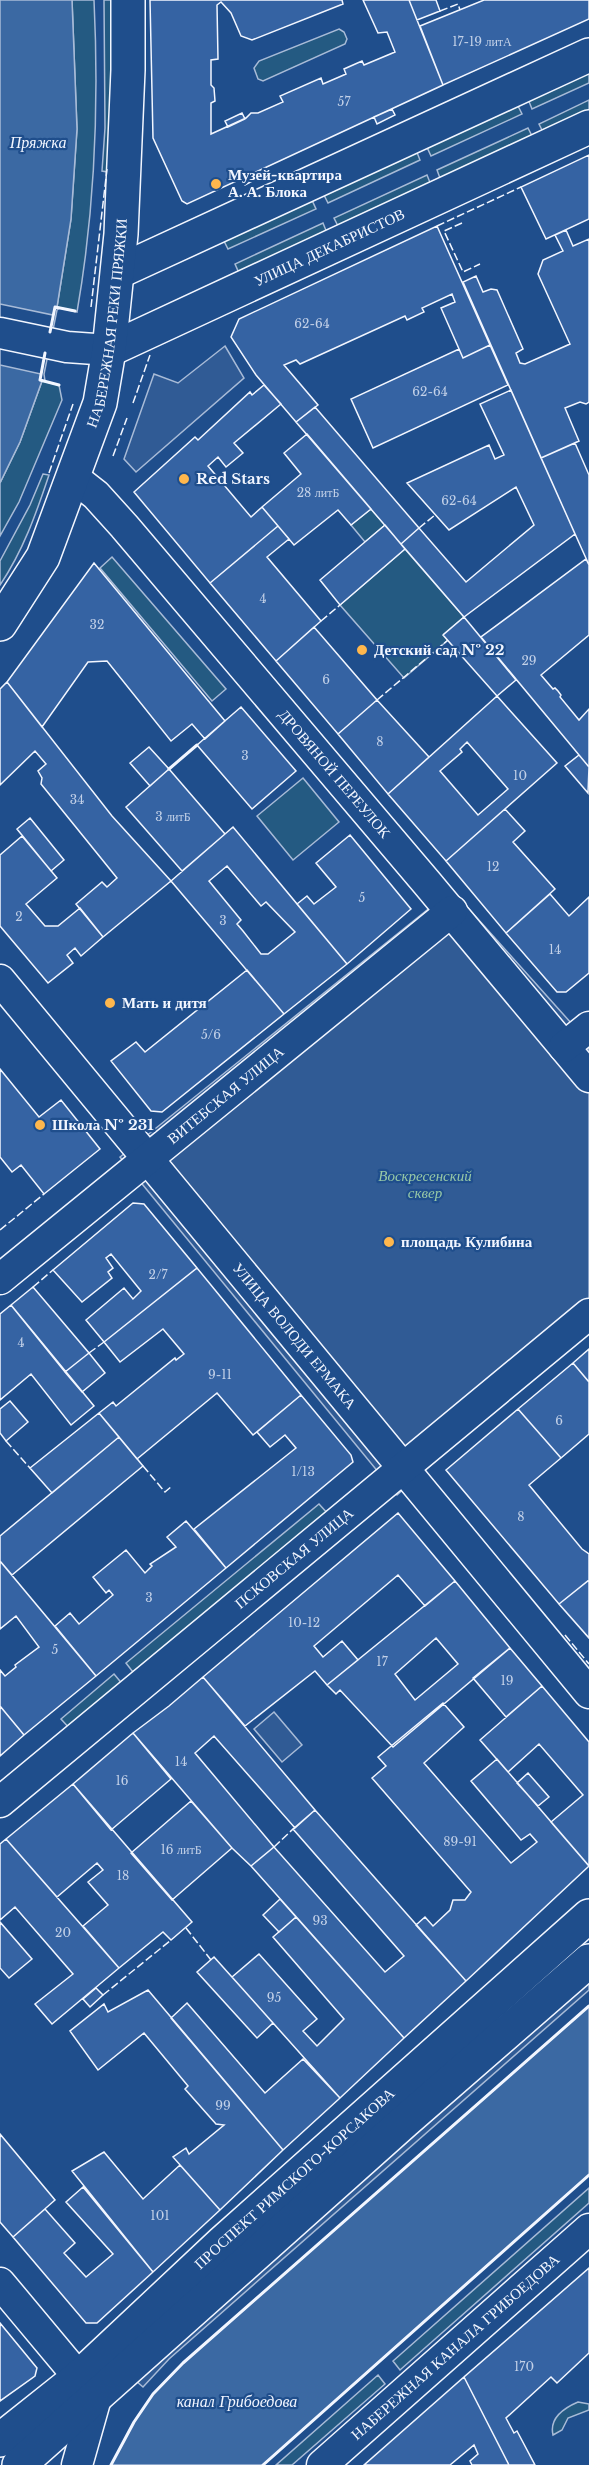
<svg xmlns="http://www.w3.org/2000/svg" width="589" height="2465" font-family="'Libre Baskerville',serif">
	<rect width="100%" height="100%" fill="#1f4e8c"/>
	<path fill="#245a82" stroke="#a8bbd7" stroke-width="1.5" d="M72,0h22c5,104 1,209 -17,312l-20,-5 14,-88 6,-90z
		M104,0h8l1,68 -5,104 -6,-1 3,-43z
		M339,29l5,3 3,7 -2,5 -82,37 -5,-2 -4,-11 5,-7z
		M589,71v12l-57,26 -4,-10z
		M589,100v13l-45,21 -5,-10z
		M517,104l5,10 -91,42 -5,-11z
		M528,128l5,10 -92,43 -4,-11z
		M416,150l4,10 -92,43 -5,-10z
		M427,175l4,10 -92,43 -5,-10z
		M311,198l5,11 -88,40 -5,-10z
		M323,223l4,10 -88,40 -4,-9z
		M42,381l17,4 3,15 -43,102 -19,34v-53l20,-41z
		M43,474l6,1c-13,39 -26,76 -49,110v-24l30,-56z
		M371,509l14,16 -20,17 -14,-17z
		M405,549l59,68 -20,17 4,6 -44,38 -64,-73z
		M112,557l114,132 -14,12 -112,-133z
		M303,778l36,44 -46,38 -36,-44z
		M319,1504l10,11 -193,161 -10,-13z
		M114,1674l10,12 -53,44 -10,-11z
		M589,2188v15l-189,167 -7,-9z
		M378,2375l7,9 -93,81h-16z
		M578,2402l11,2v6l-21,8 -6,12 -9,5c-4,-17 11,-27 25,-33z"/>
	<path fill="#305b95" stroke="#a8bbd7" stroke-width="1.5" d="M225,346l19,32 -108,94 -12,-13 30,-85 24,9z
		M452,890l137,153v283l-192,169 -277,-338z
		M274,1712l28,33 -20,17 -28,-33z
		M589,1977v13l-420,369 -26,28 -8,-7z"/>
	<path fill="#3b69a3" stroke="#a8bbd7" stroke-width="1.5" d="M0,0h72l5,129 -6,90 -14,88h-2l-15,73 2,1 -22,61 -20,41z
		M589,2006v169l-326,290h-152l23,-43 19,-28 30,-31z"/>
	<path fill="#1f4e8c" stroke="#a8bbd7" stroke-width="1.5" d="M0,304l53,11 2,-8 5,1 -3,2 -13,64 1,7 -5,-1 1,-6 -41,-9z"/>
	<path fill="#3563a3" stroke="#f2f6ff" stroke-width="1.5" fill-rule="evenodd" d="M150,0h192l1,4 -91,36 -11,-4 -10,-23 -10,-11 -4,3 1,54 -7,1v25l3,3 1,13 -4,2v31l35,-16 5,-5h7l25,-11 -3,-6 41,-18 2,6 23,-10 -2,-5 18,-8 2,4 31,-13 -8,-20 -9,1 -15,-33h46l34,85 -256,119 -5,-3 -29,-63z
		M409,0h27l4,11 -23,9z
		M484,0h105v19l-146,66 -23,-59z
		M392,109l3,6 -18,9 -3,-7z
		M242,113l3,6 -17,8 -3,-6z
		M589,155v64l-43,20 -25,-52z
		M258,172l2,5 -15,8 -3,-6z
		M437,226l53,119 -27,13 -22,-50 14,-6 -3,-8 -30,14 2,4 -17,8 -2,-4 -105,48 -4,-4 -12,5 34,40 -22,17 -40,-47 -25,-38 8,-18z
		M566,230l7,16 16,-7v163l-3,2 -6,-2 -15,6 14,33 -38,17 -78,-176 13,-6 7,16 8,-3 6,1 26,59 -7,4 4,10 5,1 45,-20 -32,-70 5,-14 20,-9 -8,-16z
		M490,345l18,40 -135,63 -22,-49 108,-50 4,9z
		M264,385l17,19 -47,39 9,10 -17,14 -8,-10 -10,9 43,51 11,-10 16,19 -68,57 -76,-91 61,-55 3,3 52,-48 2,3z
		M511,390l64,144 -111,83 -63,-73 18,-16 47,54 68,-57 -18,-38 -67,43 -42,-47 82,-38 6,14 9,-4 -24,-51z
		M315,407l104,121 -18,16 -105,-122z
		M307,434l64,75 -20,16 -13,-15 -44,35 -32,-38 39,-33 -17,-21z
		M575,443l14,32v90l-48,-107z
		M385,525l20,24 -65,56 -20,-25z
		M278,526l11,13 -22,18 54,64 -45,40 -66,-78z
		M586,559l3,6v70l-48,40 12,14 2,-1 3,3 3,4 -1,2 19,23 10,-11v58l-108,-130z
		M94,563l131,158 -20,18 -13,-15 -21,17 -64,-80 -19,1 -46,65 -35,-45z
		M464,617l52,63 -19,16 -54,-61z
		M314,627l63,73 -39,34 -62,-73z
		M7,682l105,134 59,65 -68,56 -27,-33 26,-22 5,5 10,-9 -76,-94 1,-6 -4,-7 8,-7 -11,-13 -35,34v-96z
		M497,696l60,67 -111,98 -58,-67zM467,742l41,47 -30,26 -38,-44 22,-19 -2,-3z
		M377,700l52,57 -41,37 -50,-60z
		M241,707l55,64 -44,38 -55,-64z
		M149,747l20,22 -19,17 -20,-23z
		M579,755l10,12 -1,26 -23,-27z
		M169,769l56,65 -43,37 -56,-64z
		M505,809l20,22 -12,11 42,47 -49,44 -60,-72z
		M30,818l34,42 -13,11 -34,-42z
		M233,827l114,137 -63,50 -113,-133zM227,866l34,40 5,-4 29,30 -27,22h-7l-18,-23 -6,-7 4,-4 -32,-39z
		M350,835l61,74 -64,55 -50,-60 10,-8 7,8 22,-17 -20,-24z
		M22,836l35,42 -31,26 19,22h13l22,-18 23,29 -22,19 -6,-8 -8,7 6,8 -25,20 -48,-57v-71z
		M550,894l19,22 20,-19v76l-23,19h-9l-51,-59z
		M247,970l37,44 -122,98 -11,-1 -40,-50 25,-19 9,10z
		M0,1069l39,48 22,-17 39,49 -56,45 -23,-29 -9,7 -12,-15z
		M133,1203l11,1 53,64 -93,74 -18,-22 38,-32 9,11 8,-8 -30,-37 -5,4 7,10 -5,4 4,6 -30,24 -29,-32z
		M197,1268l104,127 -48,40 -36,-42 -80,66 -38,-46 14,-11 3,4 59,-48 1,2 8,-6 -21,-25 -43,33 -16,-20z
		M33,1287l56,66 -24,19 -54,-67z
		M11,1305l83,101 -23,19 -40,-51 -31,26v-86z
		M589,1349v33l-16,-19z
		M89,1353l16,20 -23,19 -17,-20z
		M573,1363l16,19v52l-28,24 -43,-49z
		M301,1395l50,60 2,7 -127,106 -32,-39 102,-81 -11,-13 -15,12 -13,-15z
		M10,1401l18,21 -22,19 -6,-8v-24z
		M518,1409l43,49 -32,27 53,64 7,5v26l-30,24 -113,-134z
		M99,1413l20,24 -67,56 -22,-25z
		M119,1437l24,29 -131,109 -12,-14v-25z
		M398,1513l57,68 -30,25 -27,-31 -84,71 9,11 19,-16 16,19 -31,25 -12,-14 -70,55 -42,-49z
		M186,1521l40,47 -130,108 -41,-50 15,-13 9,11 34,-29 -4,-5 -3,3 -13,-16 33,-27 19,23 7,-7 -2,-2 26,-17 -9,-10z
		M0,1561l96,115 -72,59 -24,-29v-36l5,6 11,-9 -1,-2 24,-18 -23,-31 -16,13z
		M589,1580v58l-30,-34z
		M455,1581l55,67 -117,99 -53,-57 -4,4 -9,-9zM436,1638l22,26 -43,36 -20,-26z
		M510,1648l32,38 -36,31 -33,-39z
		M203,1677l112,133 -20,18 -81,-92 -19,17 79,94 -23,19 -19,-18 -99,-115 36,-27z
		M542,1686l47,56v124l-38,-44 32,-27 -44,-51 -31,28 -28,-32z
		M443,1703l21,24 -40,36 87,100 26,-21 -7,-8 -9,6 -50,-59 26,-22 92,107 -123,115 -50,-56 9,-8 8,9 17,-16 3,-10h12l6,-8 -99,-114 14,-12 -8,-9z
		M0,1706l24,29 -24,21z
		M133,1733l38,46 -60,51 -38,-46z
		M528,1773l21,24 -11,9 -21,-23z
		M73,1784l119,138 -21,18 -8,-8 -44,36 -36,-42 25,-21 -20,-23 15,-12 -6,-7 -40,34 -51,-58z
		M191,1801l41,47 -60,52 -41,-47z
		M315,1810l151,171 -62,57 -153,-172 23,-19 111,125 19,-16 -111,-127z
		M6,1839l113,129 -67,56 -17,-20 38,-30 -58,-67 -15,13v-76z
		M280,1899l16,18 -17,15 -16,-17z
		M296,1917l108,121 -64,60 -108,-121 27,-23 58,65 -14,12 14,15 27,-27 -71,-82z
		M0,1922l32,37 -23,19 -9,-10z
		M214,1957l59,66 -16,15 -60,-66z
		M96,1988l7,7 -13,12 -7,-8z
		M148,1990l135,160 -63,60 -47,-53 13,-9 3,6 35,-29 -8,-1 -31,-35 3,-3 -44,-53 -46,37 -28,-39 34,-27 4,8z
		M187,2003l78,90 38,-34 37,39 -57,52 -112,-132z
		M0,2134l55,66 -42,37 -13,-15z
		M104,2152l39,47 37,-34 40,45 -67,62 -81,-101z
		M83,2187l70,85 -56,51h-11l-73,-86 32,-28 30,34 -11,10 22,24 27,-23 -47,-52z
		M589,2268v85l-32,30 -6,-6 -45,41 8,15 3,-2 18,34h-26l-45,-88z
		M0,2323l37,45 -2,8 -35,25z
		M464,2377l45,88h-37l-2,-4 8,-7 -4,-9 -24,20h-86z"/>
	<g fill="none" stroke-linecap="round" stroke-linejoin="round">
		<g stroke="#f2f6ff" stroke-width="33">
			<g id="minor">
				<path d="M0,333l67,14 42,3"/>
				<path id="s1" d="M73,477l23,18 28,31 303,357 162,194"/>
				<path id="s2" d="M0,980l589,713"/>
				<path d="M564,1047l25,-20"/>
				<path id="s3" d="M0,1279l452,-368"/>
				<path id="s4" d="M0,1802l589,-488"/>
				<path d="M0,2283l96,115 -19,67"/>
				<path id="s5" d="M322,2465l267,-236"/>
			</g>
		</g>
		<g stroke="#f2f6ff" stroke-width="36">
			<g id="major">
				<path d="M118,272l471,-217"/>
				<path id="s6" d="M109,350l480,-223"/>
				<path id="s7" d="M0,624l43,-67 57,-154 9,-53 12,-116 7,-164v-70"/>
				<path id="s8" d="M0,2440l78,-62 145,-136 366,-326"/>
				<path d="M19,2465l386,-344 184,-160"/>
			</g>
		</g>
		<use href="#minor" stroke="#1f4e8c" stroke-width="30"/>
		<use href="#major" stroke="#1f4e8c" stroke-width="33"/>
		<path stroke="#f2f6ff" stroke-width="1.5" stroke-dasharray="8 3" stroke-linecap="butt" d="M440,11l18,-7 2,6
			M462,223l-18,8 19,41 17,-8
			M437,226l84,-39
			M91,307l16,-138
			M133,403l17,-48
			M113,456l14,-38
			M49,473l24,-69
			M419,528l16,-13
			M321,621l19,-16
			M377,700l71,-60
			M0,1230l44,-36
			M33,1287l20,-17
			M89,1353l15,-11
			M6,1441l24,27
			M143,1466l22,26 7,-6
			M565,1635l24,29
			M274,1847l19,-18
			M186,1928l25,32
			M103,1995l68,-55"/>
		<path stroke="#f2f6ff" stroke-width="3" d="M50,332l5,-25 20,4
			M45,353l-5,27 19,5
			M169,769l28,-24
			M111,2465l23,-43 19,-28 30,-31 406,-357
			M263,2465l326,-290"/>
	</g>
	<g fill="#ffb74d" stroke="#1f4e8c" stroke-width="2">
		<circle cx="216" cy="184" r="6"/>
		<circle cx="184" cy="479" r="6"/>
		<circle cx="362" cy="650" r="6"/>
		<circle cx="110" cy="1003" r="6"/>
		<circle cx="40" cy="1125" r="6"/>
		<circle cx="389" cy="1242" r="6"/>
	</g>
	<g text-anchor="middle" stroke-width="4.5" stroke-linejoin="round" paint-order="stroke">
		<g font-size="12" fill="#c3d1e8">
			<text x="482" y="46">17-19 литА</text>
			<text x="344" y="106">57</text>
			<text x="312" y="328">62-64</text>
			<text x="430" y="396">62-64</text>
			<text x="318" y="497">28 литБ</text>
			<text x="459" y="505">62-64</text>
			<text x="263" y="603">4</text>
			<text x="97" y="629">32</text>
			<text x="529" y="665">29</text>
			<text x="326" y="684">6</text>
			<text x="380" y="746">8</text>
			<text x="245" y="760">3</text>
			<text x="520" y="780">10</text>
			<text x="77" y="804">34</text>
			<text x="173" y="821">3 литБ</text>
			<text x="493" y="871">12</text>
			<text x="362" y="902">5</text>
			<text x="19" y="921">2</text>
			<text x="223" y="925">3</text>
			<text x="555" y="954">14</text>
			<text x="211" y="1039">5/6</text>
			<text x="158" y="1279">2/7</text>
			<text x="21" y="1347">4</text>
			<text x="220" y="1379">9-11</text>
			<text x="559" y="1425">6</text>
			<text x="303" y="1476">1/13</text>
			<text x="521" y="1521">8</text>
			<text x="149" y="1602">3</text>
			<text x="304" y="1627">10-12</text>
			<text x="55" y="1654">5</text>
			<text x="382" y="1666">17</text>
			<text x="507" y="1685">19</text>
			<text x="181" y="1766">14</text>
			<text x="122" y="1785">16</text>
			<text x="460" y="1846">89-91</text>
			<text x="181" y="1854">16 литБ</text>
			<text x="123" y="1880">18</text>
			<text x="320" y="1925">93</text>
			<text x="63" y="1937">20</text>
			<text x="274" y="2002">95</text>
			<text x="223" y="2110">99</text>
			<text x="160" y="2220">101</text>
			<text x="524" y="2371">170</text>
		</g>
		<g font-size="15" font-weight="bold" fill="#f2f6ff" stroke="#1f4e8c" text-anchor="start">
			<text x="228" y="180">Музей-квартира<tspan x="228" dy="17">А. А. Блока</tspan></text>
			<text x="196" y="484">Red Stars</text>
			<text x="374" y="655">Детский сад № 22</text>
			<text x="122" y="1008">Мать и дитя</text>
			<text x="52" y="1130">Школа № 231</text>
			<text x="401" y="1247">площадь Кулибина</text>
		</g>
		<g font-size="15" fill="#f2f6ff" stroke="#1f4e8c">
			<text dy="5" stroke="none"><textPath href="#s6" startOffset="243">УЛИЦА ДЕКАБРИСТОВ</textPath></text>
			<text dy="5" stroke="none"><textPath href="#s7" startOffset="324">НАБЕРЕЖНАЯ РЕКИ ПРЯЖКИ</textPath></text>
			<text dy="5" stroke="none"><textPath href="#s1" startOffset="396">ДРОВЯНОЙ ПЕРЕУЛОК</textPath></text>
			<text dy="5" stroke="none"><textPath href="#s3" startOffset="291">ВИТЕБСКАЯ УЛИЦА</textPath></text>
			<text dy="5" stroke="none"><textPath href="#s2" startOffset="462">УЛИЦА ВОЛОДИ ЕРМАКА</textPath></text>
			<text dy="5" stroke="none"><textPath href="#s4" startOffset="382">ПСКОВСКАЯ УЛИЦА</textPath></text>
			<text dy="5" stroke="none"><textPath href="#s8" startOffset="394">ПРОСПЕКТ РИМСКОГО-КОРСАКОВА</textPath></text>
			<text dy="5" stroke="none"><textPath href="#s5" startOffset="178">НАБЕРЕЖНАЯ КАНАЛА ГРИБОЕДОВА</textPath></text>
		</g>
		<g font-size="15" font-style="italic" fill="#97c8a6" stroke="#1f4e8c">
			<text x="425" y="1181">Воскресенский<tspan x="425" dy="17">сквер</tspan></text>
		</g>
		<g font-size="16" font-style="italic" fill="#f2f6ff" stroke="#1f4e8c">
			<text x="38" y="148">Пряжка</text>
			<text x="237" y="2407">канал Грибоедова</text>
		</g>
	</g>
</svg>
